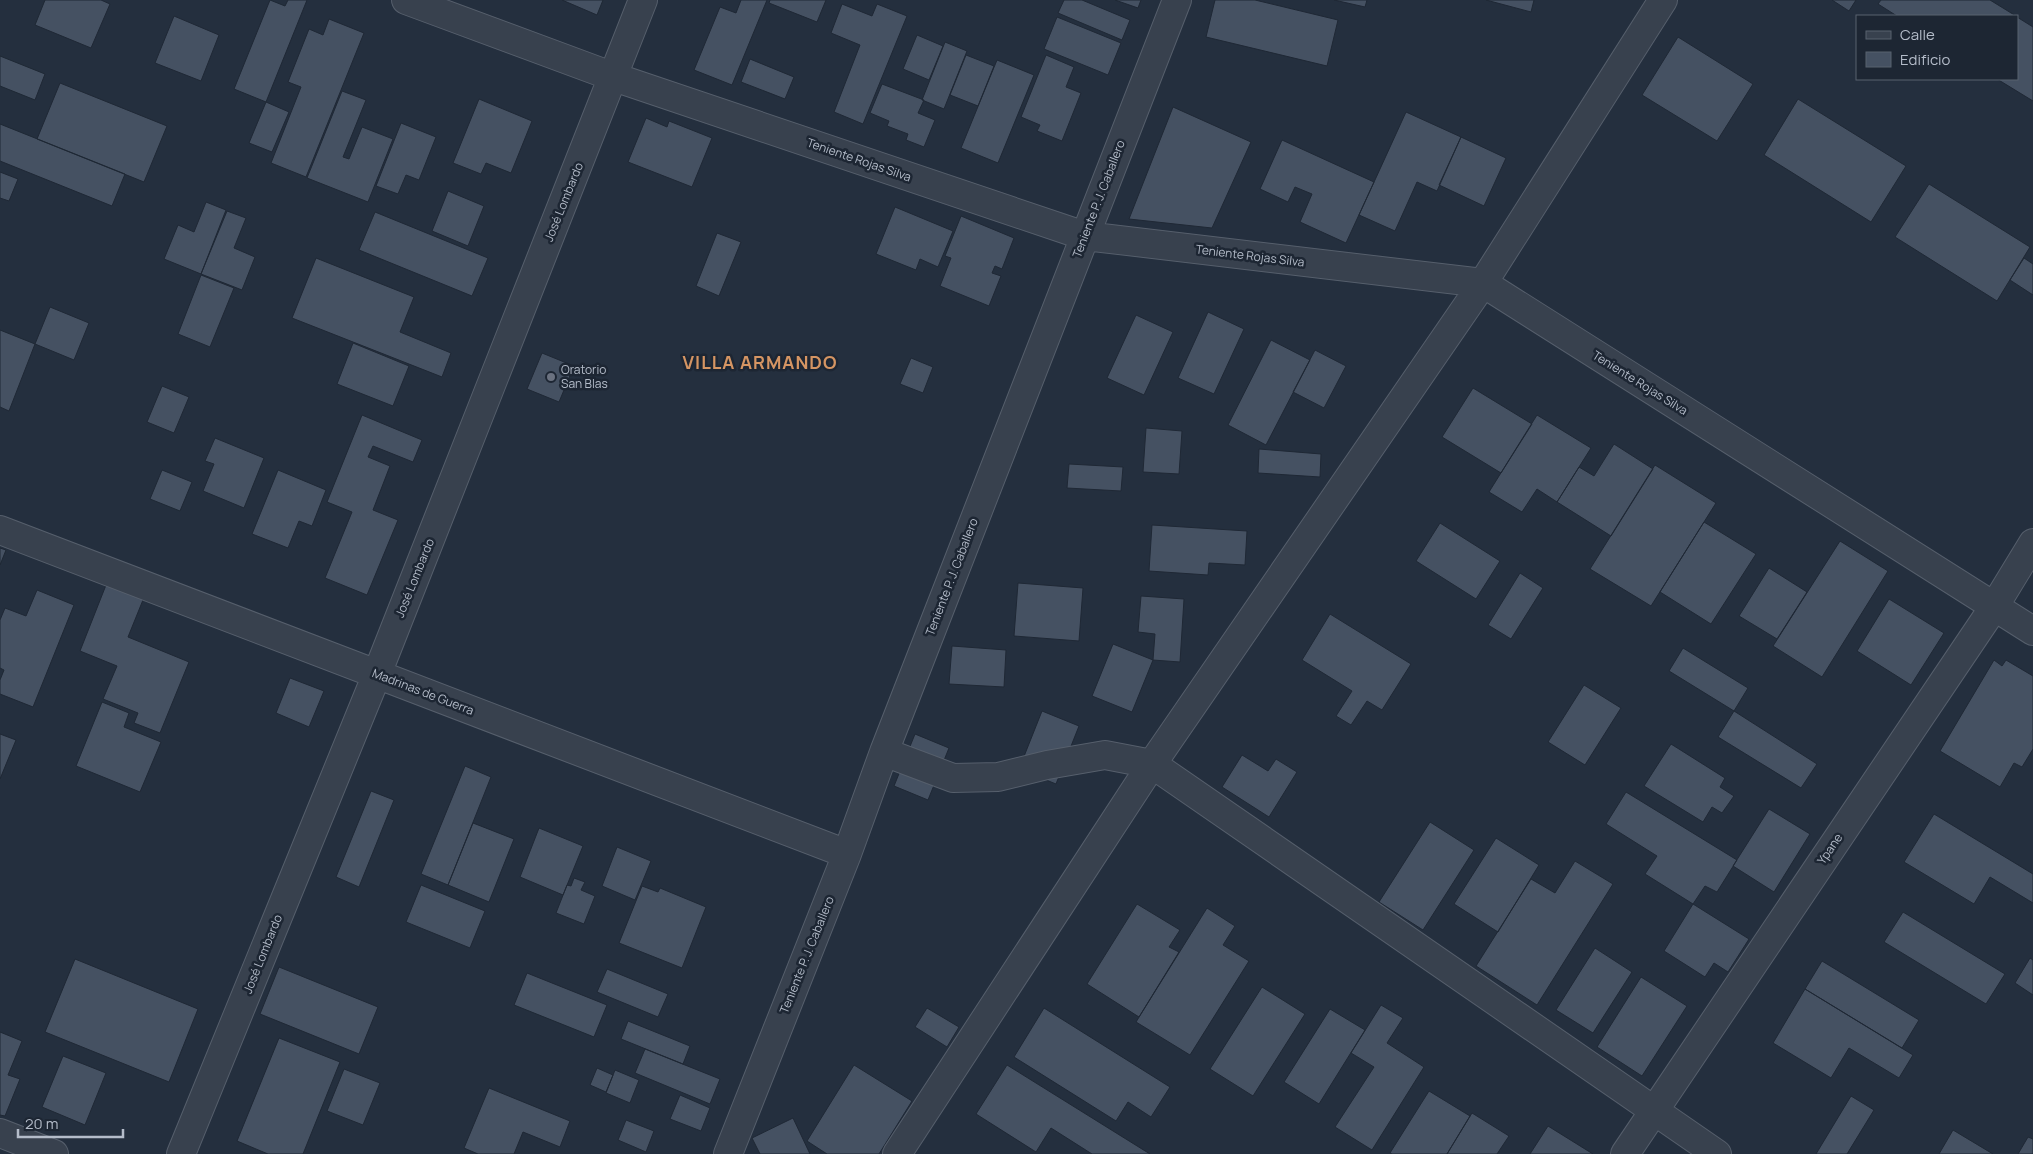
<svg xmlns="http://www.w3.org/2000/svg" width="2033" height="1154" font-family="Manrope,sans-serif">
	<rect width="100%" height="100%" fill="#242f3e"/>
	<path fill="#455162" stroke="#1f2835" d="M45,0h56l9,4 -19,44 -56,-23z
		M270,0l15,6 3,-6h19l-41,102 -32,-13z
		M562,0h41l-6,15z
		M741,0h26l-35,85 -38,-15 26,-63 16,6z
		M770,0h56l-9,22 -48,-19z
		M1064,0h18l48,20 -8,20 -64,-27z
		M1115,0h26l-3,8z
		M1215,0h40l83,20 -11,46 -121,-29z
		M1334,0h33l-2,7z
		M1486,0h48l-3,12z
		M1832,0h24l-7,11z
		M1881,0h109l26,16h-119l-19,-12z
		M842,4l30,12 5,-12 30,12 -44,108 -29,-12 26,-67 -29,-12z
		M174,16l45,19 -18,46 -46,-18z
		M1057,17l64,26 -13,32 -64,-26z
		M2017,17l16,10v74l-36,-22h20z
		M329,19l35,14 -58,144 -35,-14 30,-76 -13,-5 21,-53 14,6z
		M917,35l26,11 -14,34 -26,-11z
		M1678,37l75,47 -36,57 -75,-46z
		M945,42l22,9 -23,58 -22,-9z
		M966,55l28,11 -16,40 -28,-11z
		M1046,55l28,12 -8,20 15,6 -19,48 -25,-10 3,-6 -19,-8z
		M0,56l45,18 -10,26 -35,-14z
		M750,59l44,18 -9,22 -44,-17z
		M997,60l37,15 -36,88 -37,-15z
		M60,83l107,43 -23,56 -107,-43z
		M882,84l42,16 -6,13 17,7 -11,27 -18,-7 2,-6 -21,-8 2,-5 -19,-8z
		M342,91l24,9 -23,57 6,2 13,-32 31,12 -25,63 -61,-24z
		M479,99l53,22 -21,52 -25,-10 -5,11 -28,-11z
		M1798,99l108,67 -35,56 -107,-67z
		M266,102l23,10 -17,40 -23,-9z
		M1173,107l78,35 -39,86 -83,-9z
		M1406,112l55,25 -24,54 -20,-9 -22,49 -36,-16z
		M646,118l21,9 2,-6 43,17 -20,49 -64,-25z
		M401,123l35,14 -17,43 -13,-5 -8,19 -22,-8z
		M0,124l125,50 -13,32 -112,-45z
		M1461,137l45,21 -22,48 -45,-21z
		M1282,140l92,42 -28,61 -46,-21 12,-28 -17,-7 -7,15 -28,-13z
		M0,172l18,7 -9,22 -9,-3z
		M1929,184l101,63 -33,54 -102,-64z
		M448,191l36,15 -16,40 -36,-15z
		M206,202l20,8 -25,64 -37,-15 14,-34 16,7z
		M895,207l58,24 -15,36 -18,-8 -4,11 -40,-16z
		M227,211l19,7 -12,30 21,9 -13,33 -41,-16z
		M375,212l113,46 -16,38 -113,-46z
		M961,216l53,22 -12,31 -7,-3 -3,7 9,3 -12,30 -49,-20 11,-28 -6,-2z
		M717,233l24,9 -22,54 -23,-10z
		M316,258l98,39 -14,35 51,21 -9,24 -150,-59z
		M2024,258l9,6v31l-23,-15z
		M201,275l33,13 -24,59 -32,-13z
		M50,307l39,16 -15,37 -39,-16z
		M1208,312l36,17 -30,65 -36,-16z
		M1136,315l37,17 -29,63 -37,-17z
		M0,330l35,14 -26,67 -9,-4z
		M1271,340l39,20 -44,85 -38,-20z
		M353,343l56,23 -16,40 -56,-22z
		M1315,350l31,16 -22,42 -31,-16z
		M542,353l32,13 -15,36 -32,-13z
		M911,358l22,9 -10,26 -23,-9z
		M162,386l27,11 -15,36 -27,-11z
		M1473,388l59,36 -31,49 -59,-36z
		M362,415l60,25 -9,22 -40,-16 -5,11 22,9 -17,44 25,10 -31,75 -42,-17 27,-66 -25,-10z
		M1537,415l54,33 -34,54 -20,-13 -15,23 -33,-20z
		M1146,428l36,3 -3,43 -36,-2z
		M215,438l49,20 -20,50 -41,-17 11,-27 -9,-3z
		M1614,444l39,25 -42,67 -54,-34 22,-35 15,9z
		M1259,449l62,5 -1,23 -62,-4z
		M1069,464l54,3 -2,24 -54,-3z
		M1655,465l61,38 -65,103 -61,-37z
		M162,470l30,12 -12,29 -30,-12z
		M278,470l48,20 -14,36 -13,-5 -11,27 -36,-14z
		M1704,522l52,32 -45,70 -51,-32z
		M1440,523l60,38 -24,38 -60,-38z
		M1152,525l95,6 -2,34 -36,-2 -1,12 -59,-4z
		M1840,541l48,30 -66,106 -49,-31z
		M0,548l6,2 -6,15z
		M1769,568l38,24 -30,47 -38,-23z
		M1520,573l23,15 -32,51 -23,-14z
		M108,580l37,15 -17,42 61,25 -29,71 -26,-10 4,-10 -35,-14 14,-33 -37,-15z
		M1018,583l65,5 -4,53 -65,-5z
		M37,590l37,15 -41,102 -33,-13v-14l4,-10 -4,-2v-48l5,-12 21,8z
		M1141,596l43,3 -4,63 -27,-2 2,-26 -17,-2z
		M1889,599l55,34 -33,52 -54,-34z
		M1330,614l81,50 -29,46 -15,-9 -16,24 -15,-9 16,-25 -50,-31z
		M1113,644l40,16 -21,52 -40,-16z
		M952,646l54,4 -2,37 -55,-3z
		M1683,648l65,40 -14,23 -65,-40z
		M1994,660l8,6 4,-6 27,16v73l-11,18 -8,-4 -14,24 -60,-36z
		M290,678l34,13 -15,36 -33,-14z
		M1584,685l37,23 -36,57 -37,-23z
		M102,702l27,11 -5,14 37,15 -21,50 -64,-26z
		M1042,711l37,15 -23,58 -37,-15z
		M1734,711l83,53 -16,24 -83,-51z
		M0,734l16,6 -16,39z
		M915,734l34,14 -21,52 -34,-14z
		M1671,744l54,34 -5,9 14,9 -12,17 -10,-6 -9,15 -59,-36z
		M1242,755l26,16 8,-12 21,13 -28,45 -47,-30z
		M465,766l26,11 -43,108 -27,-11z
		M371,791l23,9 -35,87 -23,-10z
		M1626,792l111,68 -20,32 -12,-6 -12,18 -48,-30 12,-18 -51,-32z
		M1769,809l41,25 -36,58 -41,-26z
		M1934,814l99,60v29l-43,-26 -16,27 -70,-42z
		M1430,822l44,28 -51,80 -44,-28z
		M473,823l41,16 -25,63 -41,-17z
		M539,828l44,18 -20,49 -43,-18z
		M1496,838l43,27 -41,67 -44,-28z
		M617,847l34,14 -16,39 -33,-14z
		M1575,861l38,23 -76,121 -61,-39 55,-87 24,14z
		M574,878l11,4 -4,8 14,6 -11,28 -28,-11 11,-28 4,1z
		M421,885l64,26 -15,37 -64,-26z
		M642,886l16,6 2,-4 46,19 -24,61 -63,-25z
		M1137,904l43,26 -11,17 10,5 -40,65 -52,-33z
		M1693,904l56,35 -21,33 -14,-9 -9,14 -41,-26z
		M1207,908l28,18 -12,19 26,16 -59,94 -54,-33z
		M1903,912l102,62 -19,30 -102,-62z
		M1595,948l37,24 -39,61 -37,-23z
		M2030,958l3,2v35l-18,-12z
		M75,959l123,50 -29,73 -124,-50z
		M1822,961l97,59 -17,28 -97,-59z
		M279,967l99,40 -19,47 -99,-40z
		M607,969l61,25 -10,23 -61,-25z
		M527,973l80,32 -13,32 -80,-32z
		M1641,977l46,29 -45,70 -45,-29z
		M1262,987l43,27 -52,82 -43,-27z
		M1805,989l108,66 -14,23 -50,-30 -18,30 -58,-35z
		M1381,1005l22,13 -16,25 37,24 -52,83 -37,-23 39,-60 -23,-14z
		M927,1008l32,19 -12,20 -32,-20z
		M1044,1008l126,79 -19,30 -23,-15 -12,19 -102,-64z
		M1330,1009l35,21 -46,74 -35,-22z
		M628,1021l62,25 -7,18 -62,-25z
		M0,1032l22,9 -14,34 12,4 -15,37 -5,-1z
		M279,1038l61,24 -37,92h-35l-31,-13z
		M645,1049l75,30 -10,25 -75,-31z
		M63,1056l43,17 -21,52 -43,-18z
		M854,1065l58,36 -33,53h-52l-20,-13z
		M1007,1065l143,89h-58l-41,-26 -15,24 -60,-38z
		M597,1068l16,7 -7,17 -16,-7z
		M344,1069l36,14 -17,42 -36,-14z
		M615,1070l24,10 -9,23 -24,-10z
		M489,1088l81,33 -10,26 -37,-15 -9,22h-36l-14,-6z
		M1429,1091l41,25 -23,38h-55l-2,-1z
		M680,1095l30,13 -9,23 -31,-12z
		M1851,1096l23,14 -27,44h-31z
		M1472,1113l37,23 -12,18h-50z
		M793,1118l17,36h-50l-8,-16z
		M626,1120l28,11 -8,21 -28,-12z
		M1548,1126l45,28h-63z
		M1953,1130l40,24h-54z
		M2028,1137l5,2v15h-15z"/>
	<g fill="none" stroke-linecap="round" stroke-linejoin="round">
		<g stroke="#565f6c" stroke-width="30">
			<path id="minor" d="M406,0l208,77 471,159 398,47 550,348
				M0,530l847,324
				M884,752l69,26 45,-1 49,-12 58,-10 47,9 565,390
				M0,1133l54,21
				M181,1154l196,-480 266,-674
				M728,1154l119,-300 37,-102 293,-752
				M897,1154l255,-390 331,-481 180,-283
				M1625,1154l369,-547 39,-64"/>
		</g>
		<use href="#minor" stroke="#38414e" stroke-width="28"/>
	</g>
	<circle fill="#6b7280" stroke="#1d2633" stroke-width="2" cx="551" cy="377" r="5"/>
	<g text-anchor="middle" stroke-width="5" stroke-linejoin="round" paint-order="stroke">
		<g font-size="12" fill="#b4bcc9" stroke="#1d2633">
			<text transform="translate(859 160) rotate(19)" y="4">Teniente Rojas Silva</text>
			<text transform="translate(1099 199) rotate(-69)" y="4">Teniente P. J. Caballero</text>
			<text transform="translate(564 202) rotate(-68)" y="4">José Lombardo</text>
			<text transform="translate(1250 256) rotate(7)" y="4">Teniente Rojas Silva</text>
			<text transform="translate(1640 383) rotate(32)" y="4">Teniente Rojas Silva</text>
			<text transform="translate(952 577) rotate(-69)" y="4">Teniente P. J. Caballero</text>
			<text transform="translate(415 578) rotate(-68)" y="4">José Lombardo</text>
			<text transform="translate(423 692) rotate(21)" y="4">Madrinas de Guerra</text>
			<text transform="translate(1830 849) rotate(-56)" y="4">Ypane</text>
			<text transform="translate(263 954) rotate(-68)" y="4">José Lombardo</text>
			<text transform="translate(807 955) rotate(-68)" y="4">Teniente P. J. Caballero</text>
		</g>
		<g font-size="12" fill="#b4bcc9" stroke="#1d2633" text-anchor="start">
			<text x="561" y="374">Oratorio<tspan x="561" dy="14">San Blas</tspan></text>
		</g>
		<g font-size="18" font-weight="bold" letter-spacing="1" fill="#d59563" stroke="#1d2633">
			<text x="760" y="369">VILLA ARMANDO</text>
		</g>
	</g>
	<rect x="1856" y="15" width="162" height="65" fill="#1d2633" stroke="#59626f"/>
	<rect x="1866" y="31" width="25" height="8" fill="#38414e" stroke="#59626f"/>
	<text x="1900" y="40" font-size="15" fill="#b4bcc9">Calle</text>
	<rect x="1866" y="52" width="25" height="15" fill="#455162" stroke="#59626f"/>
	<text x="1900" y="65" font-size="15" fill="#b4bcc9">Edificio</text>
	<path d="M18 1129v8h105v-8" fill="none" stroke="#b4bcc9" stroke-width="2.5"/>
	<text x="25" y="1129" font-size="15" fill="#b4bcc9" stroke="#1d2633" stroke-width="4" paint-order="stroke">20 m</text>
</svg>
